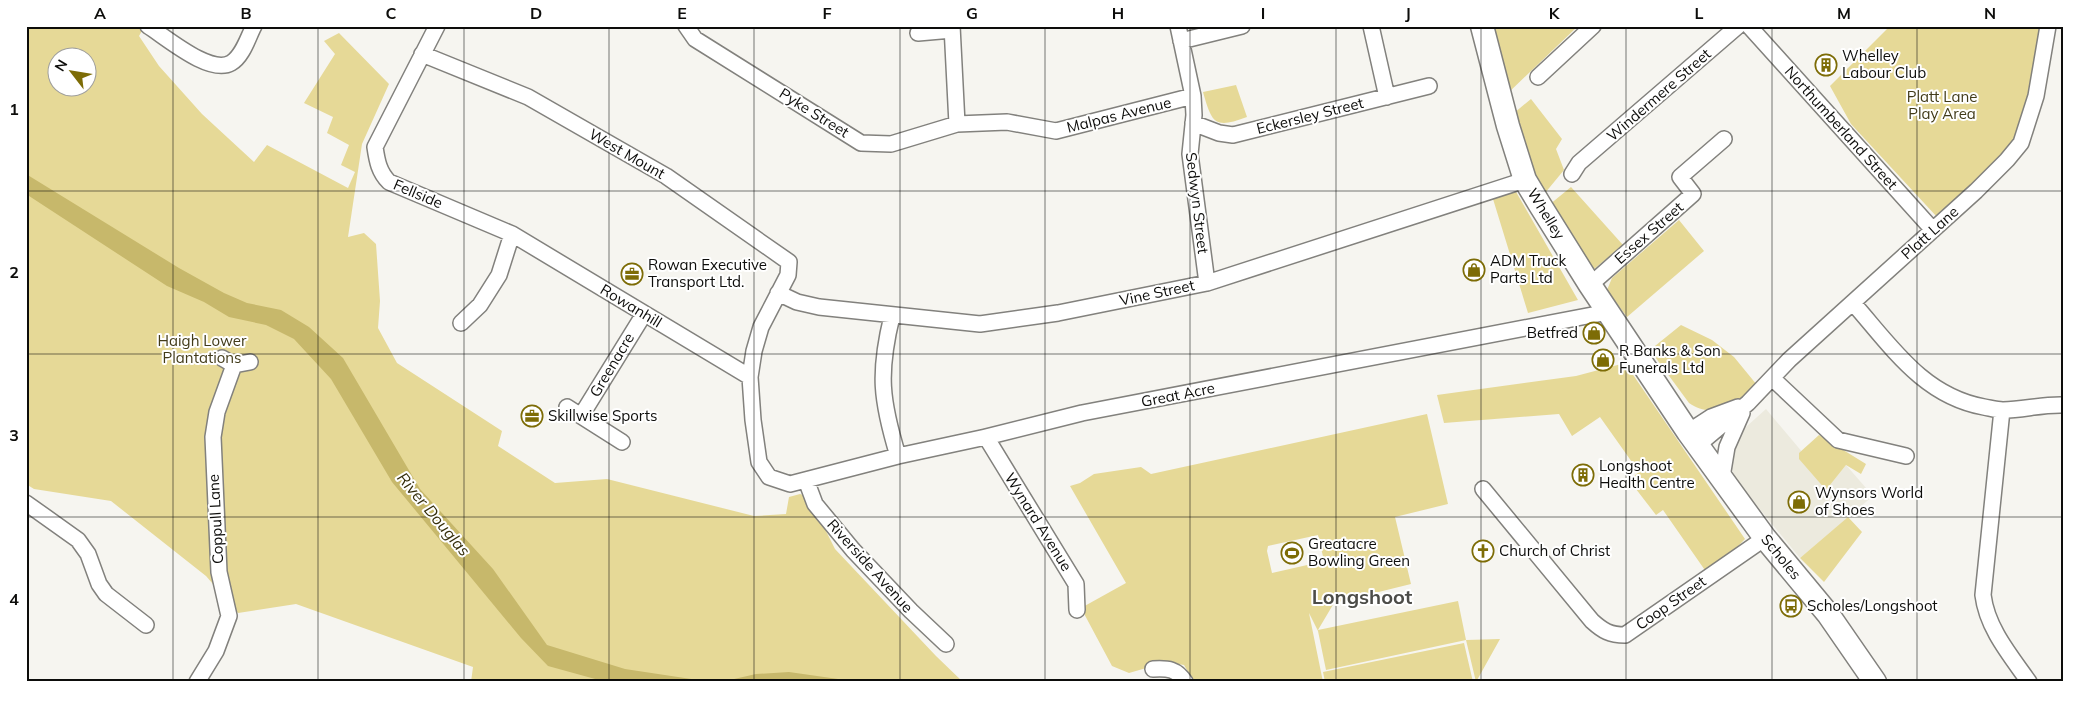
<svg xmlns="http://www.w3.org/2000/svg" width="2090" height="708" font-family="Mulish,sans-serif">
	<rect width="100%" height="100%" fill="#f6f5f0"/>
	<path fill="#eceade" d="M1766,409l64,76 16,-20 27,31 -73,62 -65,-79 -3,-10 -1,-21 6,-13z"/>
	<path fill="#e6d997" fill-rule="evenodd" d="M26,26h114l3,3 -4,7 20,30 43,48 52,48 13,-17 81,43 7,-16 -14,-7 8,-20 -22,-12 6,-16 -29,-14 31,-49 -11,-13 15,-8 50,51 -27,60 -14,93 16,-4 12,11 4,57 -2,27 19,35 105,68 -4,15 57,37 52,-4 147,37 32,-2 3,-17 11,-3 9,3 26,52 101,107 27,26h-492l2,-15 -177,-63 -58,9 -32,-37 -95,-75 -77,-12 -8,-5zM58,58h30v30h-30z
		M1488,26h90l-72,69z
		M1890,26h156l-14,70 -26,61 -69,60 -86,-93 -21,-38z
		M1236,85l11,32c-32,12 -35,7 -44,-25z
		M1531,99l31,40 -6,10 8,21 -19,23 -6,-5 -25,-75z
		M1571,187l52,58 -29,24 -45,-64z
		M1515,190l63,110 -50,13 -35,-114z
		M1679,220l25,31 -77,66 -20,-27 5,-12z
		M1681,325l31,15 22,17 23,28c-20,16 -42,36 -68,18l-39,-53z
		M1625,363l120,176 -36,37 -46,-66 -7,5 -27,-35 10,-8 -39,-55 -28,19 -13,-22 -115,9 -7,-28 139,-19z
		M1427,414l21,90 -53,13 16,67 -77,19 -16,27 140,-29 8,39 34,-1 -24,43 -10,-42 -140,30 -8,-39 -9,-18 14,69h-129l-10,-17 -17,-3 -38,11 -17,-7 -31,-58 45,-25 -56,-97 10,-3 14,-9 47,-7 10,7zM1318,535l7,30 -9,-2 -44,10 -5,-22 1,-5z
		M1819,435l47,29 -5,10 -15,-9 -20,25 -27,-31v-6z
		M1848,517l14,15 -38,50 -24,-24z
		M1464,643l9,39h-148l-2,-10z"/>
	<path fill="#c7b86b" d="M26,174l153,94 45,25 23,10 34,7 28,17 34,31 77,131 73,80 54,76 78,24 86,13h-105l-58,-16 -27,-28 -129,-156 -61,-103 -37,-40 -28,-14 -37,-8 -25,-15 -37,-16 -141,-92z
		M789,672l70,10h-138l35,-8z"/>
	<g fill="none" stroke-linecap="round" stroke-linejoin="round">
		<g stroke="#82817d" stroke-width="18">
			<path id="street" d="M148,26c19,12 62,49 83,37 12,-7 17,-26 23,-37
				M437,26l-62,121c2,14 4,25 14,35l123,52 238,143
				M686,26l9,13 166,104 30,1 66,-20 50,-2 49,9 137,-35
				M952,26l5,98
				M1178,26l15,70 1,19 -4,39 17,129
				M1371,26l16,71
				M1749,26l184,204
				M918,33l34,-3
				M1181,41l61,-15
				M422,54l106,43 138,79 123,86 -1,13 -27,52 -7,24 -4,26 3,43 6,42 10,15 21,7 108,-28 88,-19 96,-24 526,-101
				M1538,77l55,-51
				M1193,123l26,10 14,2 196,-49
				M1572,174l7,-11 159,-137
				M1590,285l103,-91 -13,-17 44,-38
				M778,293l19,9 22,5 161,17 78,-11 149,-30 318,-103
				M1853,303c38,43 70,93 131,104 6,1 13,3 19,3 20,0 40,-6 61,-5
				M892,316c-14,57 -11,84 6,140
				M461,323l19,-18 19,-30 13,-41
				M234,365l16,-3
				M1772,378l66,62 68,16
				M567,407l14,9
				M2002,410l-19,185c4,33 27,60 46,87
				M1688,432l23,-15 27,-10
				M986,437l90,147 1,26
				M622,442l-41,-26 63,-102
				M1698,445l50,-42 41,-43 187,-169 31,-31 14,-17 15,-47 12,-70
				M1722,477l5,-30 15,-34
				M806,480l9,24 38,46 58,61 35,33
				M1483,489l109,132c11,10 18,14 33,14l140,-97
				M26,503l52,37 10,14 11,30 7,10 40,31
				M1153,669c15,-1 24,0 32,13
				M197,682l19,-31 13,-35 -10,-44 -6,-135 4,-25 17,-47 -12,-7"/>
		</g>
		<g stroke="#82817d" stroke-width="25">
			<path id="secondary" d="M1482,26l26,100 17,54 15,25 50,80 98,147 77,106 63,76 47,68"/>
		</g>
		<use href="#street" stroke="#fff" stroke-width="15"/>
		<use href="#secondary" stroke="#fff" stroke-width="22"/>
	</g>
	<path fill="none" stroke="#0d0d0b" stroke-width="1" stroke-opacity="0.55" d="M173,26v656M318,26v656M464,26v656M609,26v656M754,26v656M900,26v656M1045,26v656M1190,26v656M1336,26v656M1481,26v656M1626,26v656M1772,26v656M1917,26v656M26,191h2038M26,354h2038M26,517h2038"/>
	<defs>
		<g id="building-ring" transform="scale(1.125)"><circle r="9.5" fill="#fff" stroke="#7d6c06" stroke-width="1.5"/><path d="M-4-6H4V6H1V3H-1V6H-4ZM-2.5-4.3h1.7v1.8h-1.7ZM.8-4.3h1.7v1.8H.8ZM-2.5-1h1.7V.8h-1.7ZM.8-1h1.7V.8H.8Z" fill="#7d6c06"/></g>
		<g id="shop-ring" transform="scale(1.125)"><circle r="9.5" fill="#fff" stroke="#7d6c06" stroke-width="1.5"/><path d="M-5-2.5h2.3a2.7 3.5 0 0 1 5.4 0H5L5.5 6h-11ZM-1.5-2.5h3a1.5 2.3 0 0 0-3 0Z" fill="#7d6c06"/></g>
		<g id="office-ring" transform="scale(1.125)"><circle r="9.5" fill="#fff" stroke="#7d6c06" stroke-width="1.5"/><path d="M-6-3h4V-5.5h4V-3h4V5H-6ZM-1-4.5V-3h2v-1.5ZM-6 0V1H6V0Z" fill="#7d6c06"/></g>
		<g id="church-ring" transform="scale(1.125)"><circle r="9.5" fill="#fff" stroke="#7d6c06" stroke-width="1.5"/><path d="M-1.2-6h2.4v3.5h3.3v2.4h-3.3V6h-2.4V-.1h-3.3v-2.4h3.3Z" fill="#7d6c06"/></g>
		<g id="stadium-ring" transform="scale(1.125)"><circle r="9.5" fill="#fff" stroke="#7d6c06" stroke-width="1.5"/><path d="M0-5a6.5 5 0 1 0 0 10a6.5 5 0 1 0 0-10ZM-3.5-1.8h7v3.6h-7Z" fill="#7d6c06"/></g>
		<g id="bus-ring" transform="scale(1.125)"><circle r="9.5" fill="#fff" stroke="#7d6c06" stroke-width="1.5"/><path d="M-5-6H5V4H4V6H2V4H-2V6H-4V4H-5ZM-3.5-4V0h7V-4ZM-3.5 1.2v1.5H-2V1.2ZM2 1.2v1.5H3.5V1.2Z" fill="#7d6c06"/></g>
	</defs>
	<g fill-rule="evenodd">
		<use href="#building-ring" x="1826" y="65"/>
		<use href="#shop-ring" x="1474" y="270"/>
		<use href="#office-ring" x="632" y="274"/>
		<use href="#shop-ring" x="1594" y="333"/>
		<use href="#shop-ring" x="1603" y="360"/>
		<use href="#office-ring" x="532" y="416"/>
		<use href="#building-ring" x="1583" y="475"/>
		<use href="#shop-ring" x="1799" y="502"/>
		<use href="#church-ring" x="1483" y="551"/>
		<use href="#stadium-ring" x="1292" y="553"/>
		<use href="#bus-ring" x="1791" y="606"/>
	</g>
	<g text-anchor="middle" stroke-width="4" stroke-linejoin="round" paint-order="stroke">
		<g font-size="15" fill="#0d0d0b" stroke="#fff" text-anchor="start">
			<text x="1842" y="61">Whelley<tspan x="1842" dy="17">Labour Club</tspan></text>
			<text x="1490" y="266">ADM Truck<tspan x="1490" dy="17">Parts Ltd</tspan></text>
			<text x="648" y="270">Rowan Executive<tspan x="648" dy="17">Transport Ltd.</tspan></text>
			<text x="1578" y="338" text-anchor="end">Betfred</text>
			<text x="1619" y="356">R Banks &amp; Son<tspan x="1619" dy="17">Funerals Ltd</tspan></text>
			<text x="548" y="421">Skillwise Sports</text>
			<text x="1599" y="471">Longshoot<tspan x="1599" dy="17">Health Centre</tspan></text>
			<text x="1815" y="498">Wynsors World<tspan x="1815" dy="17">of Shoes</tspan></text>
			<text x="1308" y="549">Greatacre<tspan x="1308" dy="17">Bowling Green</tspan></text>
			<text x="1499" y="556">Church of Christ</text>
			<text x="1807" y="611">Scholes/Longshoot</text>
		</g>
		<g font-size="15" fill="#0d0d0b" stroke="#fff">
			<text transform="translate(1659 95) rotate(-41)" y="5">Windermere Street</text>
			<text transform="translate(814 113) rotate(32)" y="5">Pyke Street</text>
			<text transform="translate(1119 115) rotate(-14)" y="5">Malpas Avenue</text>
			<text transform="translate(1310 116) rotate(-14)" y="5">Eckersley Street</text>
			<text transform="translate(1841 128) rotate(48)" y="5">Northumberland Street</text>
			<text transform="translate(627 154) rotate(30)" y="5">West Mount</text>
			<text transform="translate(418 194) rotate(23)" y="5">Fellside</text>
			<text transform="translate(1197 203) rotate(83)" y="5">Sedwyn Street</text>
			<text transform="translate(1546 214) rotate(58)" y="5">Whelley</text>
			<text transform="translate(1649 233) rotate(-41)" y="5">Essex Street</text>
			<text transform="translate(1930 233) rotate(-42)" y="5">Platt Lane</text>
			<text transform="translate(1157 293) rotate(-12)" y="5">Vine Street</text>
			<text transform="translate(631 306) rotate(31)" y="5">Rowanhill</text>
			<text transform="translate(612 365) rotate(-59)" y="5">Greenacre</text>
			<text transform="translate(1178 395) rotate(-11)" y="5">Great Acre</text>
			<text transform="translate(216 519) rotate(-93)" y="5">Coppull Lane</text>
			<text transform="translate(1038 522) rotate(58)" y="5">Wynard Avenue</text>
			<text transform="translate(1781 557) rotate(51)" y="5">Scholes</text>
			<text transform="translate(870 566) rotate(48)" y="5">Riverside Avenue</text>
			<text transform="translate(1671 603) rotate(-35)" y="5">Coop Street</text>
		</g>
		<g font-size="15" fill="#423b19" stroke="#fff">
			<text x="1942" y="102">Platt Lane<tspan x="1942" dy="17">Play Area</tspan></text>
			<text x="202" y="346">Haigh Lower<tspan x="202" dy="17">Plantations</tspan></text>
		</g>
		<g font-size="16" font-style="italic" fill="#352e0b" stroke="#fff">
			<text transform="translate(434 514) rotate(50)" y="6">River Douglas</text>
		</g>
		<g font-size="20" font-weight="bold" fill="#4c4c48" stroke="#fff">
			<text x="1362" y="604">Longshoot</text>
		</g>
	</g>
	<rect width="2090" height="708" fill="none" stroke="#ffffff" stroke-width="55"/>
	<g transform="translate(72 72) rotate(301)"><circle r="24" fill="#ffffff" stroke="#9e9e9d"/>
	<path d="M0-4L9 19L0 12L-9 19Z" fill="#7d6c06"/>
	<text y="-8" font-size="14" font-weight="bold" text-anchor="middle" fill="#0d0d0b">N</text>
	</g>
	<rect x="28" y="28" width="2034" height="652" fill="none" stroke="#0d0d0b" stroke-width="2"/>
	<g font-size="16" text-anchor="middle" font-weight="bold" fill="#0d0d0b">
		<text x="100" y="19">A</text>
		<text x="246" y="19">B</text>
		<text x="391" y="19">C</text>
		<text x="536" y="19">D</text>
		<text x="682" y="19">E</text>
		<text x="827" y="19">F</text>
		<text x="972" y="19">G</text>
		<text x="1118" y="19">H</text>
		<text x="1263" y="19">I</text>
		<text x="1408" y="19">J</text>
		<text x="1554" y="19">K</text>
		<text x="1699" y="19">L</text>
		<text x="1844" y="19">M</text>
		<text x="1990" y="19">N</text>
		<text x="14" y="115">1</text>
		<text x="14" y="278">2</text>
		<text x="14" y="441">3</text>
		<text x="14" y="605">4</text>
	</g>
</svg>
